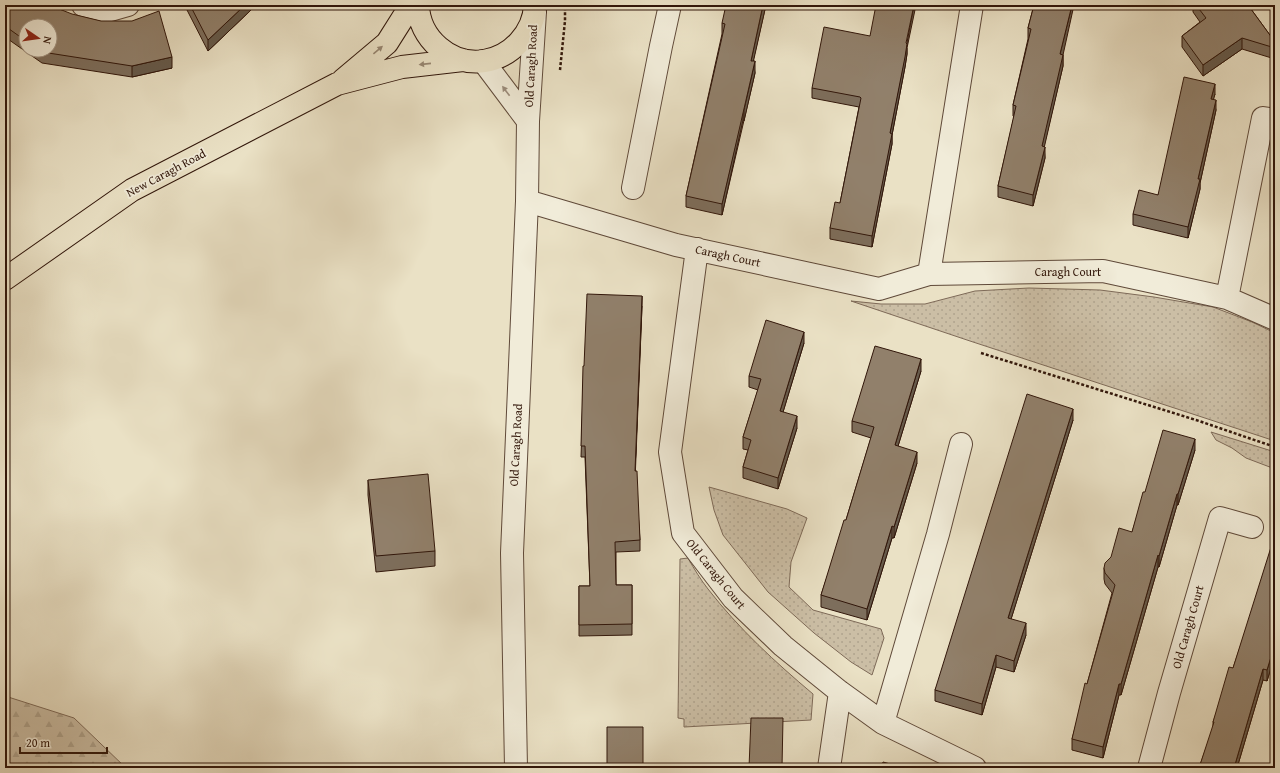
<svg xmlns="http://www.w3.org/2000/svg" width="1280" height="773" font-family="'Gentium Book Plus',serif">
	<defs>
		<pattern id="grass-dots" width="8" height="8" patternUnits="userSpaceOnUse"><rect width="8" height="8" fill="#cbbea5"/><path d="M2 2h.1M6 6h.1" fill="none" stroke="#afa38d" stroke-width="1.8" stroke-linecap="round"/></pattern>
		<pattern id="forest-firs" width="22" height="20" patternUnits="userSpaceOnUse"><rect width="22" height="20" fill="#cbbea5"/><path d="M5 1l3.5 6h-7zM16 11l3.5 6h-7z" fill="#afa38d"/></pattern>
	</defs>
	<rect width="100%" height="100%" fill="#eae1c5"/>
	<filter id="stains"><feTurbulence type="fractalNoise" baseFrequency=".005" numOctaves="4"/><feColorMatrix values="0 0 0 0 .2 0 0 0 0 .09 0 0 0 0 .02 0 0 0 .5 -.17"/></filter>
	<radialGradient id="worn" r=".72"><stop offset=".6" stop-color="#630" stop-opacity="0"/><stop offset="1" stop-color="#630" stop-opacity=".3"/></radialGradient>
	<path fill="url(#grass-dots)" stroke="#7e6a58" d="M1029,288l71,2 54,7 59,10 39,15 23,11v108l-305,-100 -119,-40 30,3h44l50,-13z
		M1211,432l64,20v17l-29,-11 -14,-10 -16,-8z
		M709,487l78,22 20,9 -16,44 -2,25 24,23 68,19 3,9 -12,37 -21,-13 -37,-29 -46,-41 -45,-57 -9,-25z
		M688,558c6,11 13,22 20,31 31,40 67,73 105,105l-2,26 -127,7v-8l-6,-1 2,-159z"/>
	<path fill="url(#forest-firs)" stroke="#7e6a58" d="M5,696l69,22 52,50h-121z"/>
	<g fill="none" stroke-linecap="round" stroke-linejoin="round">
		<g stroke="#5f4939" stroke-width="24">
			<path id="minor" d="M83,5l24,6 21,-6
				M483,61l45,60
				M633,188l28,-142 9,-41
				M527,201l149,44 203,44 50,-15 174,-3 124,27 48,21
				M697,249l-27,203 13,81 50,65 50,48 57,46 43,31 92,45
				M929,274l43,-269
				M1227,298l36,-180 12,2
				M883,723l55,-189 23,-90
				M516,768l-4,-215 15,-352 1,-80 7,-109
				M829,768l11,-76
				M1149,768l20,-75 51,-175 32,9"/>
		</g>
		<g stroke="#31160a" stroke-width="24">
			<path id="major" d="M418,5c1,33 32,61 66,56 27,-4 50,-28 51,-56
				M343,80l44,-37 24,-38
				M5,279l127,-89 205,-106 65,-17 61,-7"/>
		</g>
		<path stroke="#31160a" stroke-width="2.5" stroke-dasharray="3 2" stroke-linecap="butt" d="M560,70l5,-49v-16
			M981,353l215,67 79,27"/>
		<use href="#minor" stroke="#f1ecd9" stroke-width="22"/>
		<use href="#major" stroke="#eae1c5" stroke-width="22"/>
	</g>
	<path fill="#7d6e5c" stroke="#31160a" fill-rule="evenodd" d="M5,5l167,63 -40,9 -90,-14 -37,-26zM26,26l24,24h-24z
		M187,5h69l-5,5 -43,41 -21,-41z
		M766,5l-13,56 2,12 -33,142 -36,-8v-11l36,-162v-11z
		M1034,5l29,50v11l-19,80 1,12 -12,48 -35,-9v-11l16,-69 -1,-1v-11l15,-66v-11z
		M1193,5h55l27,37v-1v18l-33,-10 -39,27 -21,-29v-11l18,-14 -7,-10z
		M907,48v6l-2,13 -13,68v9l-20,103 -42,-8v-11l10,-25 19,-96 -47,-9v-10z
		M1215,94l-2,5 3,11 -16,73v6l-12,49 -55,-13v-11l25,-19z
		M642,306l-7,165 5,69v11l-24,1v33h16v50l-53,1v-50h11l-5,-129h-4l3,-91z
		M804,343l-21,69 14,16 -19,61 -35,-11v-11l5,-17 -5,-1v-12l15,-47 -9,-3v-11z
		M921,371l-23,75 19,17 -23,75h-2l-25,82 -46,-13v-12l25,-75 25,-82 -19,-6v-11z
		M1073,420l-62,199 15,16 -12,37 -18,-5 -14,48 -47,-14v-11z
		M1195,450l-17,55h-1l-18,62h-1l-37,128h-2l-16,63 -31,-8v-11l40,-146 -7,-9 -1,-5v-11l28,-36 13,-40z
		M368,480l67,71v15l-59,6 -8,-77z
		M1275,545v110l-8,26 -4,-1 -26,88h-38l14,-40v-6l20,-54z"/>
	<path fill="#665a4b" stroke="#31160a" d="M245,5h11l-5,5 -43,41v-11z
		M763,5h3l-15,67v-11z
		M914,5h2l-9,43v6l-2,13 -13,68v9l-20,103v-11l18,-103z
		M1072,5h2l-11,50v11l-21,91v-11l18,-92z
		M1242,38v11l-39,27v-11z
		M172,57v11l-40,9v-11z
		M755,61v12l-11,48v-11z
		M1215,84v10l-4,15v-10z
		M1216,100v10l-16,73v6l-12,49v-11l10,-48z
		M743,109v11l-21,95v-11z
		M1045,147v11l-12,48v-11z
		M7,201v11l-2,2v-12z
		M642,296v10l-7,175v-10z
		M804,332v11l-24,79v-11z
		M921,359v12l-26,85v-11z
		M1073,409v11l-65,209v-11z
		M797,416v12l-19,61v-11z
		M1195,439v11l-17,55v-11z
		M917,452v11l-23,75v-11z
		M1177,494v11l-18,62v-11z
		M892,526v12l-25,82v-11z
		M1158,555v12l-37,128v-11z
		M1026,623v12l-12,37v-11z
		M1275,644v11l-8,26v-11z
		M996,655v12l-14,48v-11z
		M1263,669v11l-26,88h-3z
		M1119,684v11l-16,63v-11z"/>
	<path fill="#91806b" stroke="#31160a" d="M5,5h44l23,9 29,7h31l27,-10 13,46 -40,9 -90,-14 -3,-2h11v-24h-24v15l-21,-15z
		M190,5h55l-37,35z
		M726,5h37l-12,56h4l-33,143 -36,-8 39,-172 -3,-1z
		M876,5h38l-8,38 1,1 -2,13 -15,76 2,1 -20,102 -42,-8 5,-26 5,1 21,-105 -1,-1 -48,-9 12,-61 46,9z
		M1034,5h38l-12,49 3,1 -21,91 3,1 -12,48 -35,-9 18,-80 -3,-1 18,-76 -3,-1z
		M1196,5h52l27,37v-1v7l-33,-10 -39,27 -21,-29 24,-18z
		M1184,77l31,7 -4,15 5,1 -18,79h2l-12,48 -55,-13 6,-24 19,5z
		M587,294l55,2 -7,175h2l3,69 -25,2 1,43h16v39l-53,1v-39h11l-5,-140h-4l2,-80h1z
		M766,320l38,12 -24,79 17,5 -19,62 -35,-11 8,-27 -8,-3 18,-58 -12,-3z
		M875,346l46,13 -26,86 22,7 -23,75 -2,-1 -25,83 -46,-14 23,-75h2l28,-93 -22,-6z
		M1027,394l46,15 -65,209 18,5 -12,38 -18,-6 -14,49 -47,-14z
		M1163,430l32,9 -17,55h-1l-18,62 -1,-1 -37,129h-2l-16,63 -31,-8 13,-56 2,1 28,-99 -10,-12 -1,-5 1,-5 6,-6 8,-29 13,4 11,-40h2z
		M428,474l7,77 -59,5 -8,-76z
		M1272,544l3,1v99l-8,26 -4,-1 -29,99h-35l15,-46h-1l16,-55 4,1z
		M751,718h32l-1,50h-33z
		M607,727h36v41h-36z
		M883,762l22,6h-24z"/>
	<defs><path id="oneway-solid" d="M-6-.8H1V-3.2L6.5 0L1 3.2V.8H-6Z"/></defs>
	<g fill="#978671">
		<use href="#oneway-solid" transform="translate(378 50) rotate(-40)"/>
		<use href="#oneway-solid" transform="translate(425 64) rotate(174)"/>
	</g>
	<use fill="#9b8c7c" href="#oneway-solid" transform="translate(506 91) rotate(-127)"/>
	<g text-anchor="middle" stroke-width="3.5" stroke-linejoin="round" paint-order="stroke">
		<g font-size="12" fill="#31160a" stroke="#f1ecd9">
			<text transform="translate(531 66) rotate(-87)" y="4">Old Caragh Road</text>
			<text transform="translate(166 173) rotate(-28)" y="4">New Caragh Road</text>
			<text transform="translate(728 256) rotate(12)" y="4">Caragh Court</text>
			<text x="1068" y="276">Caragh Court</text>
			<text transform="translate(516 445) rotate(-87)" y="4">Old Caragh Road</text>
			<text transform="translate(716 574) rotate(51)" y="4">Old Caragh Court</text>
			<text transform="translate(1188 627) rotate(-74)" y="4">Old Caragh Court</text>
		</g>
	</g>
	<rect width="1280" height="773" fill="none" stroke="#eae1c5" stroke-width="20"/>
	<rect x="6" y="6" width="1268" height="761" fill="none" stroke="#31160a" stroke-width="2"/>
	<rect x="10" y="10" width="1260" height="753" fill="none" stroke="#31160a"/>
	<g transform="translate(38 38) rotate(103)"><circle r="19" fill="#f1ecd9" stroke="#a49686"/>
	<path d="M0-3L7 15L0 10L-7 15Z" fill="#8f2418"/>
	<text y="-6" font-size="11" font-weight="bold" text-anchor="middle" fill="#31160a">N</text>
	</g>
	<path d="M20 747v6h87v-6" fill="none" stroke="#31160a" stroke-width="2"/>
	<text x="26" y="747" font-size="12" fill="#31160a" stroke="#f1ecd9" stroke-width="3" paint-order="stroke">20 m</text>
	<rect width="100%" height="100%" filter="url(#stains)"/>
	<rect width="100%" height="100%" fill="url(#worn)"/>
</svg>
